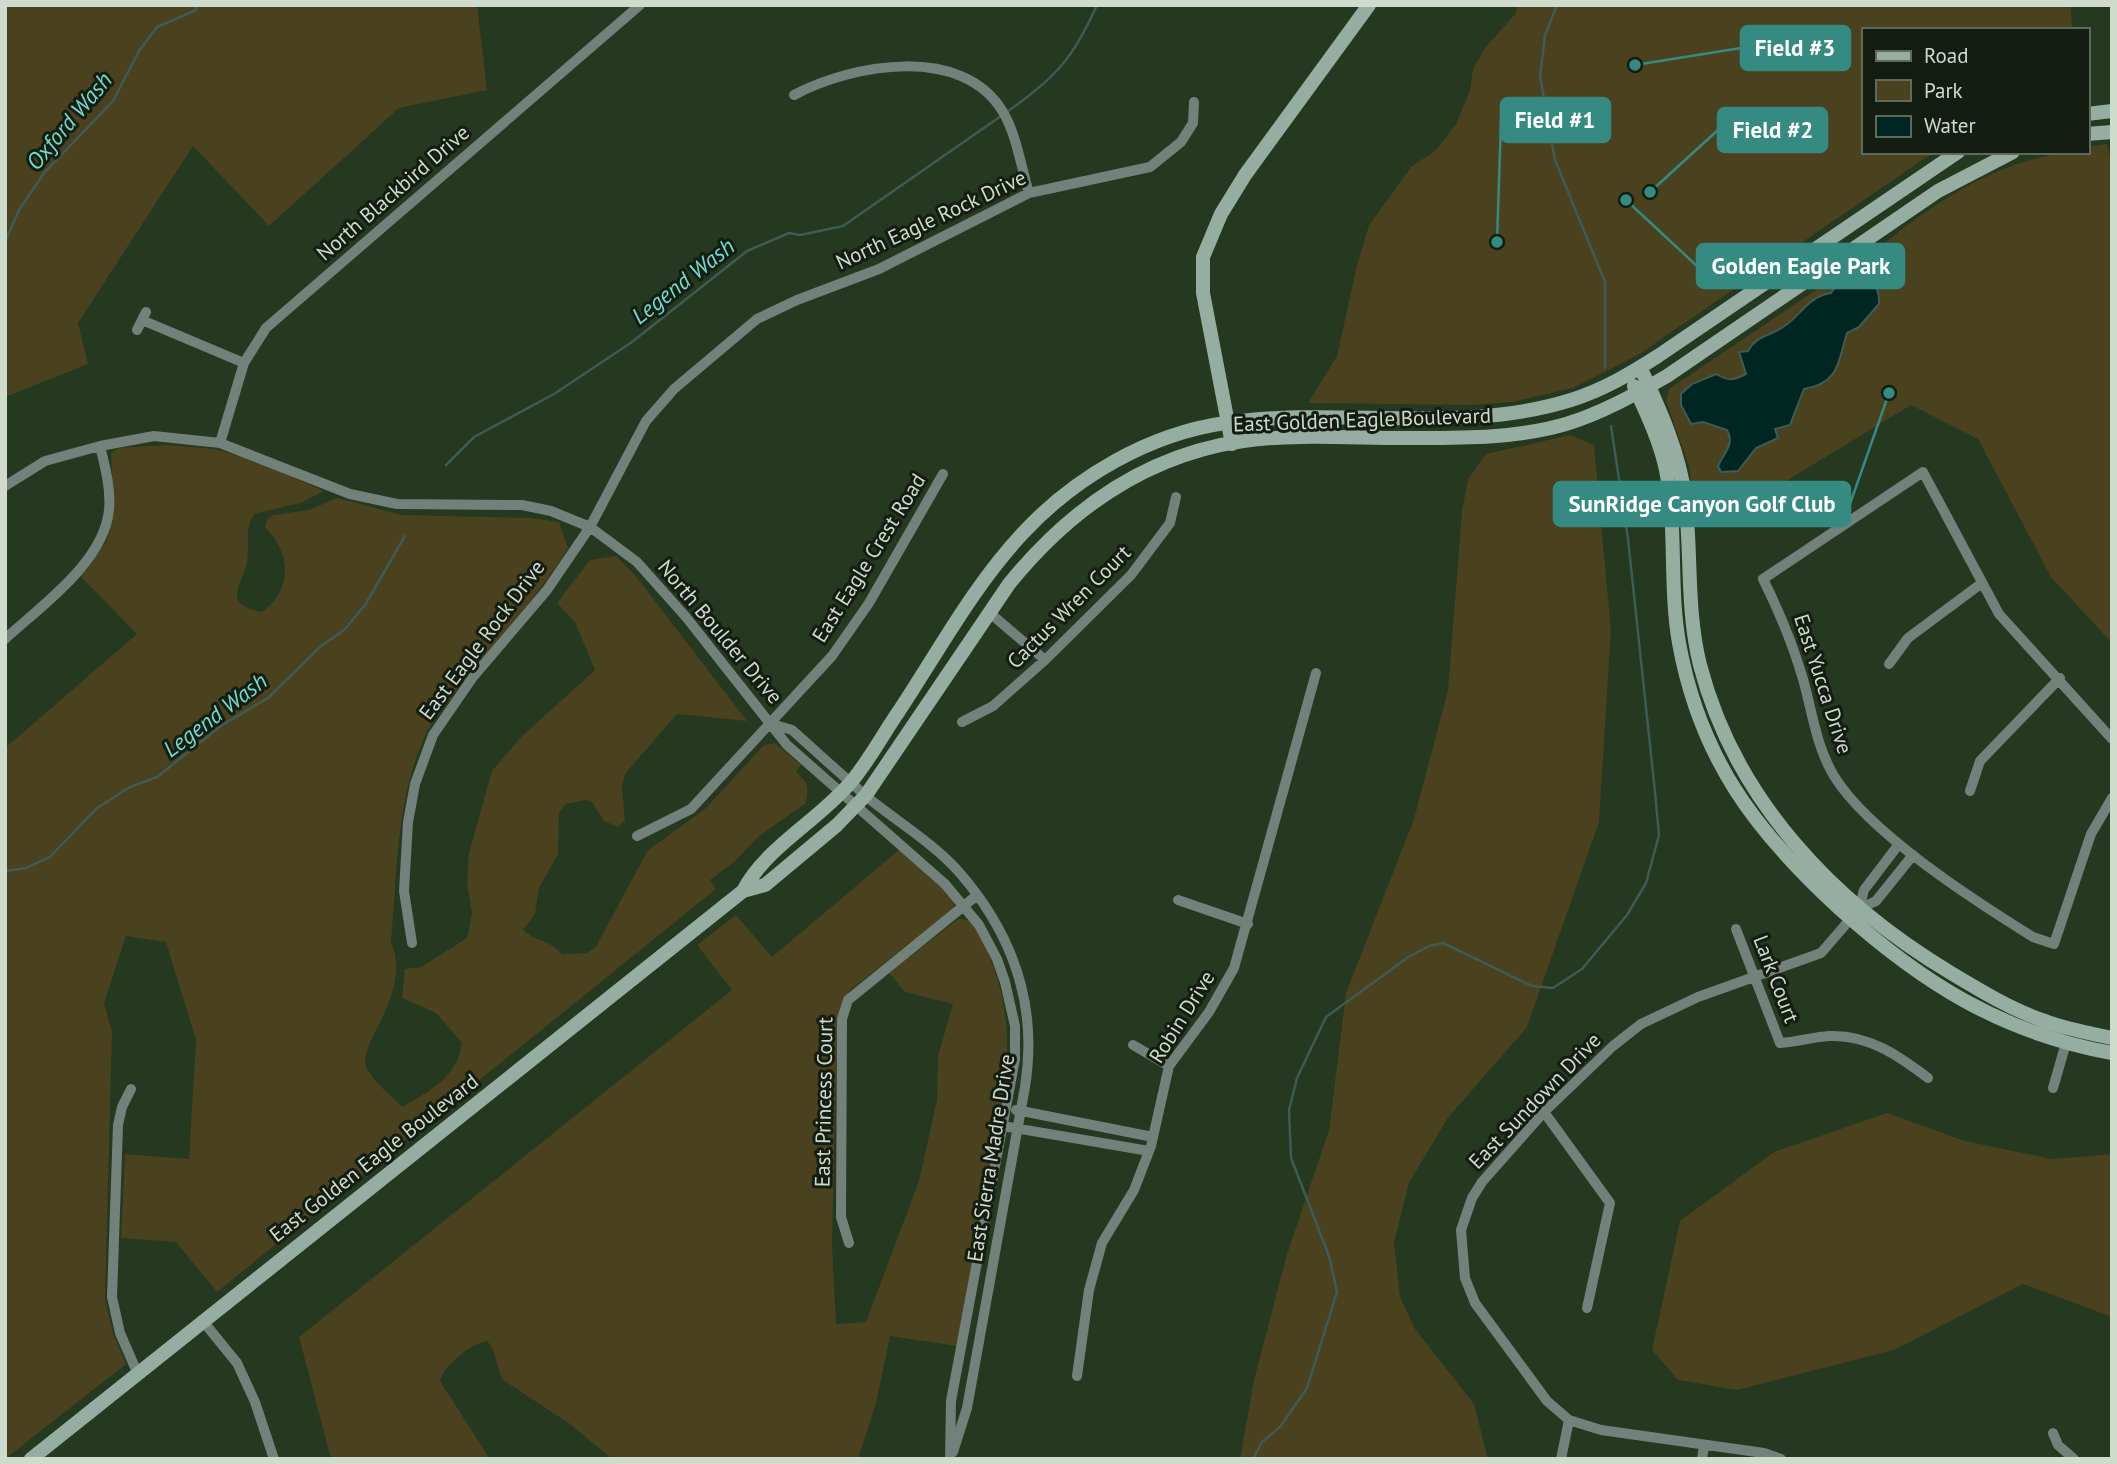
<svg xmlns="http://www.w3.org/2000/svg" width="2117" height="1464" font-family="'PT Sans',sans-serif">
	<rect width="100%" height="100%" fill="#253820"/>
	<path fill="#4a411e" d="M5,5h472l10,85 -88,18 -130,118 -76,-80 -115,177 10,41 -83,33z
		M1518,5h553l1,25h-209v122h71l-296,203 -65,33 -61,14 -42,3 -162,-2 29,-47 19,-87 13,-44 42,-58 25,-17 20,-26 14,-34 3,-21 12,-21 31,-35z
		M2107,144l5,21v478l-61,-66 -73,-138 -67,-34 -187,114 -29,-1 -6,-52 -23,-65 3,-12 184,-124c21,-9 30,-22 48,-35 54,-41 116,-78 186,-78v-5z
		M1570,435l24,10 17,186 -12,191 -72,205 -80,92 -38,64 -15,60 6,54 15,32 59,75 14,55h-248l14,-79 33,-126 42,-124 17,-137 68,-174 34,-129 14,-179 6,-32 18,-25z
		M166,445l49,4 41,12 68,30 -24,12 -46,11c-10,17 -4,30 -7,48 -4,23 -27,42 15,50 31,-22 29,-59 3,-85l3,-9 5,-3 36,-5 28,-12 65,17 129,3 28,4 9,26c-33,55 -80,99 -117,151 -8,11 -19,22 -25,35 -30,64 -29,139 -35,208 22,51 -33,101 -25,124 5,14 26,30 36,41 27,-15 56,-31 60,-64l-26,-30 -34,-15 3,-29 16,-2 46,-29 5,-25 -5,-30 2,-30 23,-82 30,-35 73,-66 -20,-48 -18,-19 33,-43 26,-4 19,19 112,146 -70,-7 -52,60 -3,14 3,33 -7,6 -14,-6 -12,-19 -6,-2 -20,4 -7,9 -1,41 -19,34 -4,26 -12,16c16,14 23,7 39,24l24,-1 9,-5 53,-98 57,-41 59,-64 11,-2 26,22 -5,7c14,12 12,15 10,31l-48,34 -24,25 -24,18 6,9 -499,403 -41,-50 -55,-4 4,-84 64,5 7,-119 -30,-98 -40,-6 -22,67 8,29 -7,267 8,34 13,31 -121,95v-711l132,-114 -56,-57 25,-35 8,-29 -3,-60 8,-5z
		M900,849l47,43 7,12 -1,5 -104,82 -8,16 -4,16 -5,221 4,80 30,-2 53,-141 18,-81 1,-44 15,-52 -48,-12 -16,-19 69,-54 12,1c32,49 41,100 36,158l-49,268 -67,-10 -14,67 -18,56h-246l-42,-35 -67,-44c-7,-12 -6,-29 -16,-39 -15,2 -44,25 -47,40l50,78h-159l-32,-122 433,-347 -35,-45 39,-30 36,42z
		M1887,1113l78,28 87,18 60,-5v163l-89,-33 -129,66 -157,40 -59,-10 -26,-30 28,-129 94,-69z"/>
	<path fill="#002622" stroke="#3e5c55" stroke-width="2" d="M1856,273c15,4 24,14 23,31l-20,23 -12,6c-9,28 -7,50 -43,56l-14,36 -15,4 3,9 -22,10 -18,23 -17,1 -3,-6c6,-13 17,-22 9,-36l-24,-8 -12,2 -10,-19v-11l11,-10 24,-10c12,7 16,7 30,0l-7,-22 9,-1c9,-16 21,-14 35,-24 19,-12 24,-30 48,-34l11,-15z"/>
	<g fill="none" stroke-linecap="round" stroke-linejoin="round">
		<path stroke="#3e5c55" stroke-width="2.5" d="M1557,5l-12,30 -5,41 15,84 50,122v86
			M1007,112c48,-34 66,-53 90,-107
			M5,242l14,-32 25,-37 69,-72 26,-50 18,-24 37,-16 5,-6
			M446,465l28,-28 80,-43 78,-52 115,-91 42,-18 11,2 43,-9 158,-110
			M5,871l21,-3 24,-11 47,-49 33,-21 27,-10 65,-52 46,-27 52,-51 24,-17 21,-25 40,-69
			M1253,1459l9,-17 18,-15 27,-39 30,-96 -8,-36 -38,-98 -2,-48 8,-32 29,-61 81,-59 22,-12 14,-3 89,43 21,2 29,-19 45,-54 19,-32 13,-48 -4,-43 -27,-253 -17,-113"/>
		<path stroke="#728179" stroke-width="10" d="M794,95c58,-31 169,-51 209,17 14,24 18,55 26,81
			M142,320l102,43
			M137,330l9,-18
			M220,443l24,-80 22,-35 374,-323
			M5,486l40,-25 55,-15 54,-10 66,7 130,51 47,10 125,1 29,6 39,16 47,35 49,55 101,128 158,139 34,41 18,34 8,23 10,44v33l-64,342 -1,58
			M991,614l54,46
			M5,639c36,-33 99,-77 104,-129 2,-21 -4,-44 -9,-64
			M1889,664l19,-26 74,-55
			M962,722l31,-16 52,-46 86,-85 39,-52 6,-26
			M772,724l20,6c27,24 53,48 80,71 28,22 63,44 87,71 54,62 79,134 66,215l-58,321 -14,44
			M2112,739l-113,-125 -76,-142 -160,107c16,32 30,66 40,100 9,32 13,67 31,97 35,57 141,125 199,161l21,7 37,-110 21,-36
			M1970,791l10,-30 80,-83
			M637,836l54,-27 141,-153 37,-53 74,-129
			M1178,900l70,24
			M1859,909l5,-19 35,-46
			M1736,929l44,114c17,-1 33,-6 49,-7 39,-2 70,20 99,42
			M412,943l-8,-52 4,-69 7,-38 18,-49 40,-58 74,-87 43,-63 56,-106 28,-32 83,-70 40,-19 82,-31 150,-76 121,-26 31,-25 12,-19 1,-21
			M1133,1045l36,21
			M2053,1088l13,-45
			M131,1089l-9,18 -4,18 -6,172 8,36 17,39
			M1016,1110l137,27
			M1544,1112l66,91 -23,105
			M1003,1126l146,25
			M849,1243l-8,-26 1,-198 6,-19 128,-104
			M202,1320l35,43 18,39 19,57
			M1077,1376l12,-86 13,-47 32,-53 17,-44 18,-80 40,-54 25,-44 82,-295
			M2053,1433l5,12 16,14
			M1561,1459l8,-39
			M1702,1459l2,-13
			M1781,1459l-17,-6 -163,-23 -32,-10 -22,-19 -72,-98 -10,-25 -4,-48 11,-32 10,-16 62,-70 69,-66 28,-22 57,-27 123,-44 38,-44 17,-8 37,-46"/>
		<path stroke="#96aea1" stroke-width="14" d="M2087,114l25,-3
			M2087,134l25,-2
			M1640,367c19,40 40,87 45,130 7,57 1,112 15,168 35,135 134,238 251,308 30,18 61,37 94,48 21,8 44,12 67,17
			M1634,386c12,26 26,55 32,84 11,57 3,116 13,173 21,116 77,189 161,266 82,74 162,124 272,144
			M1232,444l-29,-151v-36l18,-43 24,-39 124,-170
			M743,891c23,-44 75,-70 108,-109 18,-21 32,-48 48,-71 39,-59 75,-126 124,-178 52,-56 126,-99 202,-110 114,-17 235,12 346,-23 32,-10 59,-26 87,-44l300,-204
			M31,1459l712,-568 22,-6 72,-60 29,-30 143,-211c60,-74 137,-129 234,-143 57,-8 118,-2 175,-3 50,0 100,0 148,-14 36,-11 68,-29 101,-48l271,-185 75,-39"/>
	</g>
	<g text-anchor="middle" stroke-width="6" stroke-linejoin="round" paint-order="stroke">
		<g font-size="21" fill="#cfdbcc" stroke="#141d12">
			<text transform="translate(393 193) rotate(-41)" y="7">North Blackbird Drive</text>
			<text transform="translate(931 220) rotate(-25)" y="7">North Eagle Rock Drive</text>
			<text transform="translate(1362 420) rotate(-2)" y="7">East Golden Eagle Boulevard</text>
			<text transform="translate(869 558) rotate(-58)" y="7">East Eagle Crest Road</text>
			<text transform="translate(1069 607) rotate(-45)" y="7">Cactus Wren Court</text>
			<text transform="translate(720 632) rotate(50)" y="7">North Boulder Drive</text>
			<text transform="translate(482 640) rotate(-53)" y="7">East Eagle Rock Drive</text>
			<text transform="translate(1823 684) rotate(72)" y="7">East Yucca Drive</text>
			<text transform="translate(1776 979) rotate(69)" y="7">Lark Court</text>
			<text transform="translate(1182 1017) rotate(-58)" y="7">Robin Drive</text>
			<text transform="translate(1535 1101) rotate(-46)" y="7">East Sundown Drive</text>
			<text transform="translate(824 1102) rotate(-89)" y="7">East Princess Court</text>
			<text transform="translate(374 1158) rotate(-38)" y="7">East Golden Eagle Boulevard</text>
			<text transform="translate(991 1158) rotate(-81)" y="7">East Sierra Madre Drive</text>
		</g>
		<g font-size="23" font-style="italic" fill="#70decf" stroke="#141d12">
			<text transform="translate(69 121) rotate(-50)" y="8">Oxford Wash</text>
			<text transform="translate(683 281) rotate(-38)" y="8">Legend Wash</text>
			<text transform="translate(215 715) rotate(-37)" y="8">Legend Wash</text>
		</g>
	</g>
	<path fill="none" stroke="#358a81" stroke-width="2.5" d="M1635 65L1741 48M1497 242L1501 120M1650 192L1718 130M1626 200L1697 266M1889 393L1850 504"/>
	<g fill="#358a81" stroke="#141d12" stroke-width="2.5">
		<circle cx="1635" cy="65" r="7"/>
		<circle cx="1497" cy="242" r="7"/>
		<circle cx="1650" cy="192" r="7"/>
		<circle cx="1626" cy="200" r="7"/>
		<circle cx="1889" cy="393" r="7"/>
	</g>
	<g fill="#358a81" stroke="#358a81" stroke-width="2.5">
		<rect x="1741" y="26" width="109" height="44" rx="7"/>
		<rect x="1501" y="98" width="109" height="44" rx="7"/>
		<rect x="1718" y="108" width="109" height="44" rx="7"/>
		<rect x="1697" y="244" width="207" height="44" rx="7"/>
		<rect x="1554" y="482" width="296" height="44" rx="7"/>
	</g>
	<g font-size="23" text-anchor="middle" font-weight="bold" fill="#fff">
		<text x="1795" y="56">Field #3</text>
		<text x="1555" y="128">Field #1</text>
		<text x="1773" y="138">Field #2</text>
		<text x="1801" y="274">Golden Eagle Park</text>
		<text x="1702" y="512">SunRidge Canyon Golf Club</text>
	</g>
	<rect width="2117" height="1464" fill="none" stroke="#cfdbcc" stroke-width="14"/>
	<rect x="1862" y="28" width="228" height="126" fill="#141d12" stroke="#5f695c" stroke-width="2"/>
	<rect x="1876" y="51" width="35" height="10" fill="#96aea1" stroke="#5f695c" stroke-width="2"/>
	<text x="1924" y="63" font-size="21" fill="#cfdbcc">Road</text>
	<rect x="1876" y="80" width="35" height="21" fill="#4a411e" stroke="#5f695c" stroke-width="2"/>
	<text x="1924" y="98" font-size="21" fill="#cfdbcc">Park</text>
	<rect x="1876" y="116" width="35" height="21" fill="#002622" stroke="#5f695c" stroke-width="2"/>
	<text x="1924" y="133" font-size="21" fill="#cfdbcc">Water</text>
</svg>
